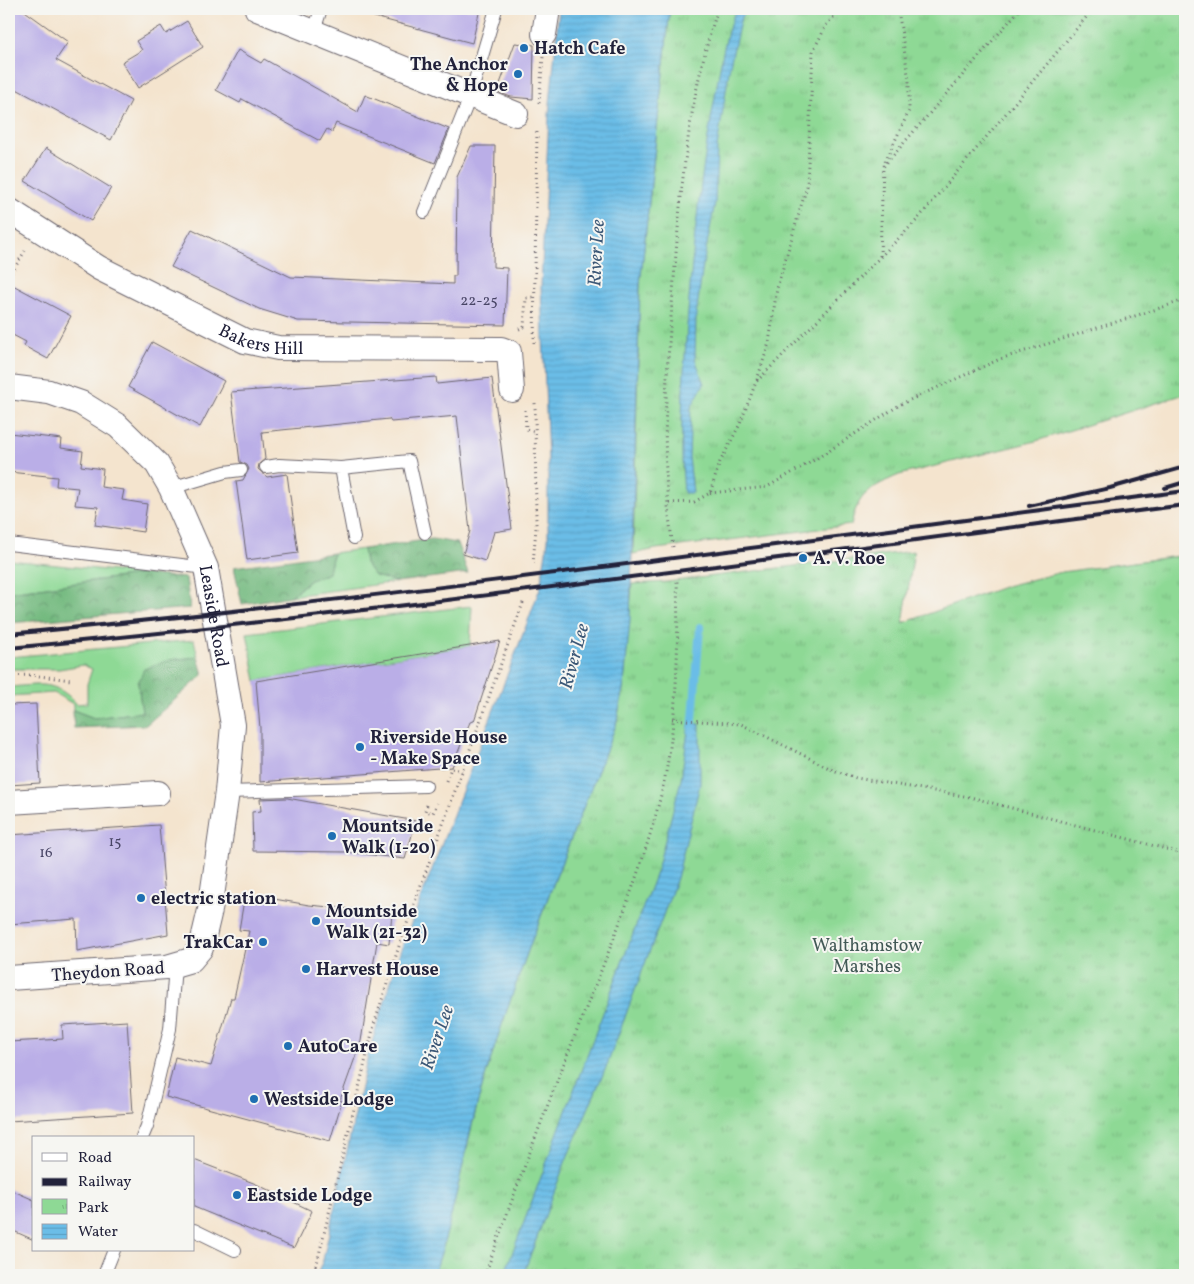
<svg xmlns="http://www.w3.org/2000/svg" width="1194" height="1284" font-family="Vollkorn,serif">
	<defs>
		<pattern id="forest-crowns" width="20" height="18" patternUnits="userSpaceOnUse" patternTransform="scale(1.25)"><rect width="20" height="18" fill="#72b97e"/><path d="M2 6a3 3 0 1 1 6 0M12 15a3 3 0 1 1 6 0" fill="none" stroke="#5d9668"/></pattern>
		<pattern id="park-tufts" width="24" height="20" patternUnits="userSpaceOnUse" patternTransform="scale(1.25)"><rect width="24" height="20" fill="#8ed995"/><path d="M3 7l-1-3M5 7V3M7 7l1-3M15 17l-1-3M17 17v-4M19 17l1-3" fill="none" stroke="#7aba81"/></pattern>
		<pattern id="water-rules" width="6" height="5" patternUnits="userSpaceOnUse" patternTransform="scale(1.25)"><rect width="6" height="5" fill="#6bbde7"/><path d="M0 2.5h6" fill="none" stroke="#5ca2c7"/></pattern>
	</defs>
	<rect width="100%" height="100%" fill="#f6f6f2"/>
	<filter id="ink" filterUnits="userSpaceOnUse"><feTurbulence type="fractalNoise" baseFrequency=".02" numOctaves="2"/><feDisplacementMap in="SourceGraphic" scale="10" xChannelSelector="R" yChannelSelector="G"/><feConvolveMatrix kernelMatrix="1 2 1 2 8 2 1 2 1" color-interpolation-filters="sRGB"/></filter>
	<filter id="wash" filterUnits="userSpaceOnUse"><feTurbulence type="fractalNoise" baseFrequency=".0096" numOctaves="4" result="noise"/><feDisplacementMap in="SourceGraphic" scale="20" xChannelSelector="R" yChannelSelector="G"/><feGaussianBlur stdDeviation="1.12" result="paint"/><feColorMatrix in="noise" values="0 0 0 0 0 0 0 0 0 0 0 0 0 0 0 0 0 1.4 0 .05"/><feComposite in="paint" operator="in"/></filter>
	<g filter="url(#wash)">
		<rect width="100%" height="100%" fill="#f4e4ce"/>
		<path fill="#8ed995" stroke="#587e68" d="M363,549l2,14 10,13 22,6 -106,14 19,-16 19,-7 4,-20z
			M9,560l135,14 -135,18z
			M472,606l-2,40 -214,35 -9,-48z
			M194,640l4,17 -29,3 -31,23 4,29 -48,6 -21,-8v-6l-19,-11 -45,3v-9c31,-2 45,-8 68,17l10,-1v-19l5,-15 -9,-4 -24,4h-50v-12z"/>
		<path fill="url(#forest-crowns)" stroke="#4a6e5c" d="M432,539l25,4 11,30 -71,9 -22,-6 -10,-13 -2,-14z
			M333,553l-4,20 -19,7 -19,16 -49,8 -8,-37z
			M144,574l42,4 4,30 -181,15v-31z
			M198,657l5,18 -57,50 -72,3 -1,-18 21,8 48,-6 -4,-29 6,-14 25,-9z"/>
		<path fill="url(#park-tufts)" stroke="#587e68" d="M670,9h515v385l-149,47 -137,34c-29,13 -41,18 -48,50l-195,24 -23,5 7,-269z
			M914,551l-11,72 103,-37 56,-14 123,-17v720h-751c22,-64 31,-133 51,-198 37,-120 85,-235 131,-352l8,-41 8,-100 35,-2z"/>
		<path fill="url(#water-rules)" stroke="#467091" d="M559,9h111l-30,276 -10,335 -6,64 -8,41c-46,117 -94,232 -131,352 -20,65 -29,134 -51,198h-117l6,-15 45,-205 32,-103 126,-326 14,-38 8,-48v-80l-7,-173 8,-173z
			M736,9h13l-8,8 -11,48 -13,83 -2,55 -12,62 -7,51 -1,42 9,26 -13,23 -2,50 4,36h-9c-4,-46 -2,-91 1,-137 5,-82 13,-166 28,-248 6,-32 10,-69 23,-99z
			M689,724h11v60l-23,94 -70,187 -41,95 -43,115h-19l153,-405 24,-90z"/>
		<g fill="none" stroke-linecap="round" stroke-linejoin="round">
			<path stroke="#6bbde7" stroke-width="8" d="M692,732l8,-105"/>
		</g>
		<g id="blocks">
			<path fill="#baaee7" d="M9,9h13l46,33 -12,18 75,41 -20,39 -102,-55z
				M372,9h108l-8,34 -101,-27z
				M187,21l16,26 -65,41 -16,-26 20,-12 -6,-9 25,-15 5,8z
				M515,43l19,2 -1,54 -22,-2 -14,-5z
				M238,50l23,13 3,-4 94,53 7,-17 84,34 -14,34 -99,-40 -4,9 -5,-3 -7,12 -78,-42 -2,4 -24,-13z
				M471,146h24l-2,121 14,1 -2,57 -207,-4 -39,-12 -88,-42 21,-38 99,48 162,7v-8h3l1,-99z
				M46,148l65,40 -20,33 -66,-40z
				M9,283l62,33 -23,43 -24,-13 2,-4 -17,-9z
				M152,342l72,39 -24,46 -72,-40z
				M436,377l1,7 55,-6 20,151 -18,3 -9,29 -22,-7 7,-23 -13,-115 -66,6 -2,-3 -127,13 3,27 -6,5 -1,5 9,8 20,-3 11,79 -51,7 -11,-79 7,-1 6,-11 -2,-4 -7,-3 -9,-70z
				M9,433l53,6 -1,9 22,3 -2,15 22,3 -2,18 23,3 -2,10 25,4 -4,28 -48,-7 3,-18 -23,-2 3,-17 -22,-2 1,-9 -48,-5z
				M500,641l-26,80 -4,1 -18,45 -192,15v-54l-4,-47z
				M36,704l4,79 -31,2v-80z
				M287,798l129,23 -11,38 -57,-7 -95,-1 -1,-39 9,-1 -1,-12z
				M159,825l9,109 -91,17 -1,-32 -67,5v-89z
				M245,894l64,11 83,8 -3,31 -12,-2 -16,99 -21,59 2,1 -12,40 -164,-44 9,-40 36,9 20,-68h3l15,-67 -10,-1z
				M127,1021l6,92 -124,8v-79l54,-3 -1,-14z
				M194,1160l62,24 56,27 -18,37 -100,-41z
				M9,1189l25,11v40l-25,-11z"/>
		</g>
	</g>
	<g filter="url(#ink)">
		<use href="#blocks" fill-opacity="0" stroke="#6c666e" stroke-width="1"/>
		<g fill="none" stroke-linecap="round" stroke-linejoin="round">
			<g stroke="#6c666e" stroke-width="14">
				<path id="service" d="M314,31l7,-22
					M424,212l46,-115 26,-88
					M266,467l13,-2 62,3 68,-7 16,72
					M341,468l13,70
					M171,488l54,-16 16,-2
					M9,544l197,24
					M227,792l199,-6
					M142,1138l5,-12 23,-97 5,-63
					M194,1230l41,20
					M104,1275l10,-25"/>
			</g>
			<g stroke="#6c666e" stroke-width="26">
				<g id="minor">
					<path d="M257,9l259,105"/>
					<path d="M544,34l4,-25"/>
					<path id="s1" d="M9,210l90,58 146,73 33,7 223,1 8,3 3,38"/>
					<path id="s2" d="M9,387l40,5 32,11 37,23 39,38 14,24 35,80 27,157 -6,67 -17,118 -9,38 -10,12 -24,7 -158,11"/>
					<path d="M9,802l149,-9"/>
				</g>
			</g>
			<path stroke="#6c666e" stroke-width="3" stroke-dasharray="1 4" stroke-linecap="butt" d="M539,103l4,-46
				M885,162l24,-51v-30l-11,-72
				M880,256l3,-89 137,-158
				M9,277l16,-26
				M519,329l5,-2 2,-29 8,-1
				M534,343l3,-214
				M757,380l12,-37 8,-55 30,-102 6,-135 14,-27 14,-15
				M525,410l1,19 10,3
				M710,493l57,-6 49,-28 85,-55 99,-45 185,-59
				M669,503l25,-1 16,-9 10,-31 20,-38 16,-42 161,-162 176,-211
				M673,547c-13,-84 -7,-170 0,-254 7,-95 14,-193 45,-284
				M533,564l3,-36 -1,-126
				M9,676l22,-1 40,5
				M672,719l69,5 92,46 23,8 114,19 215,57
				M446,781l5,-13 11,3
				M427,805l-2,6 8,2 4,-10
				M311,1275l6,-12 57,-238 26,-82 124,-343
				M485,1275c28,-79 58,-159 89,-237 32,-80 66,-160 87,-243 16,-65 18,-147 16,-214"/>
			<use href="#service" stroke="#fff" stroke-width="12"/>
			<use href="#minor" stroke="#fff" stroke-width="24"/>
			<path stroke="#22223b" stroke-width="4" d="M1165,488l20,-6
				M1029,506l81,-18 75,-21
				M9,634c393,-37 785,-92 1176,-143
				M9,648c393,-37 784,-93 1176,-143"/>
		</g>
	</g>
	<g fill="#1f6fb2" stroke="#f6f6f2" stroke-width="2">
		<circle cx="524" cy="48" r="5"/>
		<circle cx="518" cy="74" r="5"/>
		<circle cx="803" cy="558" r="5"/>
		<circle cx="360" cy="747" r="5"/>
		<circle cx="332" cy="836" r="5"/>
		<circle cx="141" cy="898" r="5"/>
		<circle cx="316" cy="921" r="5"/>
		<circle cx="263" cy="942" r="5"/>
		<circle cx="306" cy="969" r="5"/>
		<circle cx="288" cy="1046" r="5"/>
		<circle cx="254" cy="1099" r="5"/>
		<circle cx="237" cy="1195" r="5"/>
	</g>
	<g text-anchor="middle" stroke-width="4" stroke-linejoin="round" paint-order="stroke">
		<g font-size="15" fill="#484566">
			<text x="479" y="305">22-25</text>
			<text x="115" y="846">15</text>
			<text x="46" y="857">16</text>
		</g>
		<g font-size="18" font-weight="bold" fill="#22223b" stroke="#f6f6f2" text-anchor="start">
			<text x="534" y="54">Hatch Cafe</text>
			<text x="508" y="70" text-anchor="end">The Anchor<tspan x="508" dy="21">&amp; Hope</tspan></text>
			<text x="813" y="564">A. V. Roe</text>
			<text x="370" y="743">Riverside House<tspan x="370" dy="21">- Make Space</tspan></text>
			<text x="342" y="832">Mountside<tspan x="342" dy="21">Walk (1-20)</tspan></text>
			<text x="151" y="904">electric station</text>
			<text x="326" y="917">Mountside<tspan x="326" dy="21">Walk (21-32)</tspan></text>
			<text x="253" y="948" text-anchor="end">TrakCar</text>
			<text x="316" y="975">Harvest House</text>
			<text x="298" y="1052">AutoCare</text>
			<text x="264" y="1105">Westside Lodge</text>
			<text x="247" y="1201">Eastside Lodge</text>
		</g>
		<g font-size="18" fill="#22223b" stroke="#f6f6f2">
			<text dy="6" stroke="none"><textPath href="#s1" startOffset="286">Bakers Hill</textPath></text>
			<text dy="6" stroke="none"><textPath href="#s2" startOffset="336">Leaside Road</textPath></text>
			<text transform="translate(108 971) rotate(-4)" y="6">Theydon Road</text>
		</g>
		<g font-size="18" fill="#425956" stroke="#f6f6f2">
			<text x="867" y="951">Walthamstow<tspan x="867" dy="21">Marshes</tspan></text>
		</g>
		<g font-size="19" font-style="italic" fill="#3c5877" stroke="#f6f6f2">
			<text transform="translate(595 253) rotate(-87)" y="7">River Lee</text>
			<text transform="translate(573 656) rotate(-75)" y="7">River Lee</text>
			<text transform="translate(436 1037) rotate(-71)" y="7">River Lee</text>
		</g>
	</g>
	<rect width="1194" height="1284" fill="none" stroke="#f6f6f2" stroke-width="30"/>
	<rect x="32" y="1136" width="162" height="115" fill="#f6f6f2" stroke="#a1a1a9"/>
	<rect x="42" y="1153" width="25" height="8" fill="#ffffff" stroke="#a1a1a9"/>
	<text x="78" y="1162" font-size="15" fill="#22223b">Road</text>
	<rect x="42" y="1178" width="25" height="8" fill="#22223b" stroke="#a1a1a9"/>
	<text x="78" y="1186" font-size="15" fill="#22223b">Railway</text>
	<rect x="42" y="1199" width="25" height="15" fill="url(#park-tufts)" stroke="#a1a1a9"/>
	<text x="78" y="1212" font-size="15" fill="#22223b">Park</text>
	<rect x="42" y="1224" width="25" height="15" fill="url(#water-rules)" stroke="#a1a1a9"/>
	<text x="78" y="1236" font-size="15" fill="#22223b">Water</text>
</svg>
